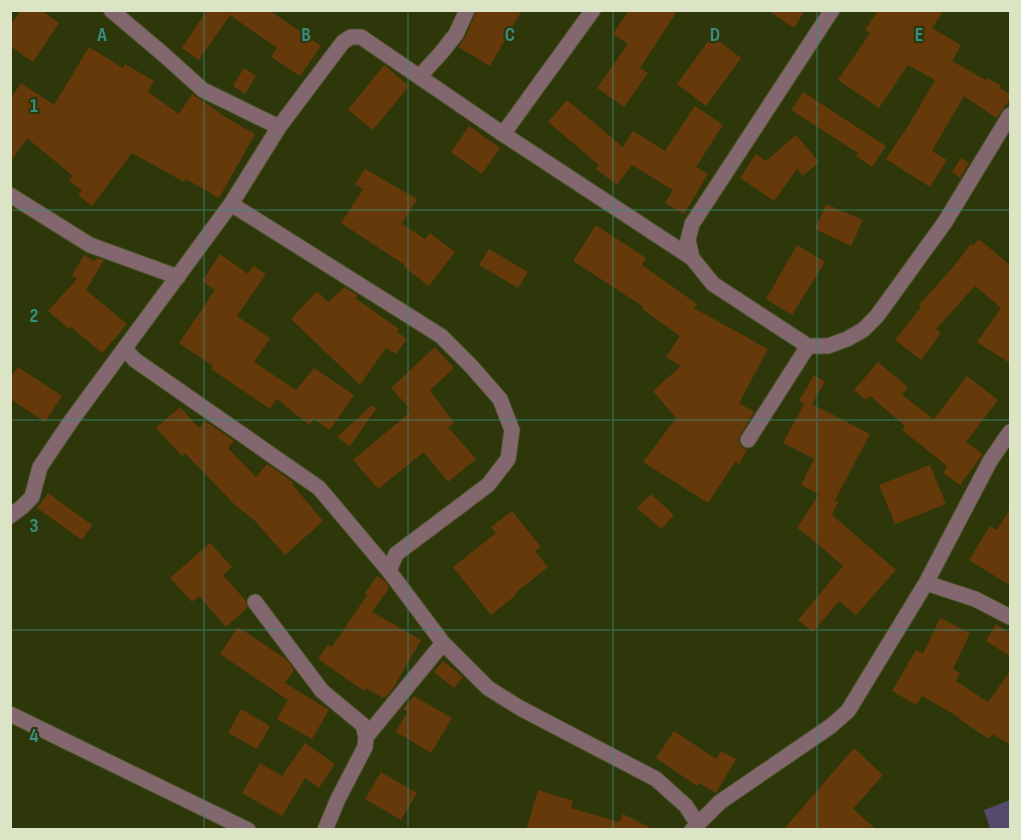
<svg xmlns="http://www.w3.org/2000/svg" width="1021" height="840" font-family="'Sofia Sans Condensed',sans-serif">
	<rect width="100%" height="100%" fill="#2e3709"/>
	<path fill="#564a6c" d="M1010,800v29h-20l-6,-19z"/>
	<path fill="#66390a" d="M21,10h20l18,13 -26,39 -23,-16v-20z
		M207,10h62l52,36 -21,30 -29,-19 6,-9 -47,-33 -31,45 -17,-12z
		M477,10h45l-32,56 -32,-19 7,-9z
		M629,10h49l-38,58 8,5 -24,34 -27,-19 31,-44 -15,-10z
		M767,10h38l-11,18z
		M878,10h66l-12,18 29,17 -9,16 34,19 1,-2 14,7 -1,3 11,7v3l-15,20 -32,-22 -32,55 15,9 -17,27 -44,-28 17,-26h1l31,-53 -27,-15 -29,43 -41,-28 32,-47 -5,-3z
		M712,36l29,22 -35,48 -29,-22z
		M89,47l34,21 2,-4 29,17 -6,11 31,22 13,-20 28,19v1l35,20 -36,64 -33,-19 -2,3 -52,-29 -40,53 -14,-11 4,-5 -13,-9 4,-5 -46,-38 -17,25v-64l11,-16 33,22z
		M384,65l25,21 -36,44 -25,-20z
		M244,68l12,8 -11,18 -12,-8z
		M803,92l83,54 -14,21 -16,-11 2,-3 -67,-43z
		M567,100l56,47 10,-16 32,20 30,-45 28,19 -27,42 12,7 -24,40 -19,-11 8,-13 -41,-25 -15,20 -21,-16 3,-4 -51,-43z
		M469,126l31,22 -18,26 -31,-22z
		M796,135l23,27 -16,14 -6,-7 -23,32 -34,-23 16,-24 10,7z
		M961,158l8,5 -9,15 -8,-6z
		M365,169l52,30 -15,25 23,15 5,-6 25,19 -26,34 -25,-19 1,-2 -64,-42 22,-34 -8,-5z
		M826,204l37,16 -12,26 -36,-17z
		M596,225l50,33 -4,7 55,39 -3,4 74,41 -29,54 15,9 -16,27 2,6 3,3 4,2 -8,14 -4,-2 -27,41 -65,-41 33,-44 -23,-27 28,-25 -15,-9 14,-21 -38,-27 2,-2 -71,-46z
		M979,239l32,27v98l-34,-22 24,-34 -26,-22 -39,43 5,4 -20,27 -26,-20 26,-33 -2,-2 34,-38 18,-23 2,2z
		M797,245l28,17 -33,53 -26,-16z
		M489,249l39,23 -10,16 -39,-23z
		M220,254l28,20 5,-8 13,8 -29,42 33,22 -16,24 42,28 18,-22 40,27 -24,35 -16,-11 -5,6 -32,-26 -7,10 -59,-40 2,-3 -34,-23 36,-53 -13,-9z
		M84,255l10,6 3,-3 7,2 -18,30 41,34 -25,29 -31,-26 -2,2 -21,-18 29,-32 -5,-4z
		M345,287l13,9 -3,2 44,31 -2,3 10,7 -11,15 -10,-6 -26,37 -69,-66 26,-28 11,11z
		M435,347l19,21 -24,22 24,33 -6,4 28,32 -28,23 -24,-30 -46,37 -25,-29 55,-46 -2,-2 4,-3 -19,-21z
		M878,362l30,25 -6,8 32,24 33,-43 31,24 -32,42 17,12 -23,31 -17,-12 4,-7 -45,-36 3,-4 -35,-30 -4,4 -12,-10z
		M18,367l44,29 -17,26 -35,-23v-21z
		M814,375l11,7 -13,22 58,30 -36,68 5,-2 -7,15 64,55 -40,45 -17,-14 -26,31 -15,-12 45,-54 -35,-30 -11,-8 22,-34 -18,-9 13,-26 -31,-16 21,-39 -5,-3z
		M372,405l4,4 -26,37 -13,-9z
		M180,407l19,21 6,-7 29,20 -6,7 28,29 11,-13 26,18 -1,2 31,37 -38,34 -31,-35 -19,-15 -50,-52 -3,3 -26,-28z
		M930,465l16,39 -51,20 -16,-39z
		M48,493l44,32 -10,15 -45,-32z
		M651,494l23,21 -13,14 -24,-21z
		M1011,507v79l-42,-26 21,-34 7,4z
		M512,511l29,36 -6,4 13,16 -34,27 1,2 -24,19 -38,-48 43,-34 -5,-6z
		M210,543l22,24 -9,8 23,26 1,7 -21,19 -27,-31 -7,6 -22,-24z
		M377,576l8,5 4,7 -17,24 49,28 -28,48 -7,9 -2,-1 -1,2 -17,-10 -2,3 -46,-32 10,-14 4,2 35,-52 -2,-2z
		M940,618l30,15 -17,36 7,4 -4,8 32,21 23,-32v75l-19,-11 -3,5 -30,-20 1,-1 -38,-22 -6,9 -24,-14 24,-41 7,4z
		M996,624l15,10v23l-25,-16z
		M238,627l49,33 7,10 -9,13 44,27 -17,29 -35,-20 11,-19 -68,-46z
		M443,661l20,16 -9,11 -20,-16z
		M414,696l38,22 -21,35 -35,-21 11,-20 -4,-3z
		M241,709l29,17 -13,23 -29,-16z
		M674,731l42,28 5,-8 15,8 -20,34 -17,-10 -2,3 -41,-28z
		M305,743l30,21 -16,24 -14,-10 -23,38 -40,-23 18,-30 22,13z
		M854,748l29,27 -30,34 24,21h-94z
		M381,772l36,21 -16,27 -36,-21z
		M538,790l35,11 -2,7 48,14 4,-8 32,16h-129z"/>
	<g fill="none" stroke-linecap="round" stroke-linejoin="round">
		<g stroke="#4a5327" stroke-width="17">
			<path id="minor" d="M111,10l52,44 40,36 76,37
				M419,77l22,-24 15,-19 11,-24
				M503,134l90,-124
				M10,195l80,50 88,32
				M231,204l210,132 30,30 29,33 12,31 -4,29 -20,26 -92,69 -7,17
				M692,258l-4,-18 4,-16 140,-214
				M125,349l10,11 184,128 70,83 54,72 45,45 32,20 136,71 30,27 11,17
				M748,440l60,-94
				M10,516l12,-9 10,-10 8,-30 31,-46 160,-217 48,-77 64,-85 8,-5h10l142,97 189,124 21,26 95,62h20l19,-7 16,-9 14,-14 68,-94 65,-107
				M926,583l49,16 35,18
				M255,602l67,89 41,34 3,12
				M10,714l238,116
				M325,830l13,-31 27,-52 1,-10 77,-94
				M692,830l28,-28 111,-76 17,-15 78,-128 64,-122 20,-29"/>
		</g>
		<use href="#minor" stroke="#83676e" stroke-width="15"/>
	</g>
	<path fill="none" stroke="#388c7f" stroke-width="1.5" stroke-opacity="0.55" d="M204,10v820M408,10v820M613,10v820M817,10v820M10,210h1000M10,420h1000M10,630h1000"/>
	<g font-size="20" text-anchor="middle" font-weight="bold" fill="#388c7f" stroke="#2e3709" stroke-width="4.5" stroke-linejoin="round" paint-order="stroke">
		<text x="102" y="41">A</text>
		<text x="306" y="41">B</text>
		<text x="510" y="41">C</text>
		<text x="715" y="41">D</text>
		<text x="919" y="41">E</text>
		<text x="34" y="112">1</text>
		<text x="34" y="322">2</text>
		<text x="34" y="532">3</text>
		<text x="34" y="742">4</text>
	</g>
	<rect width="1021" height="840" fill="none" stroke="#dbe4c5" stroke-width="24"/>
</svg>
